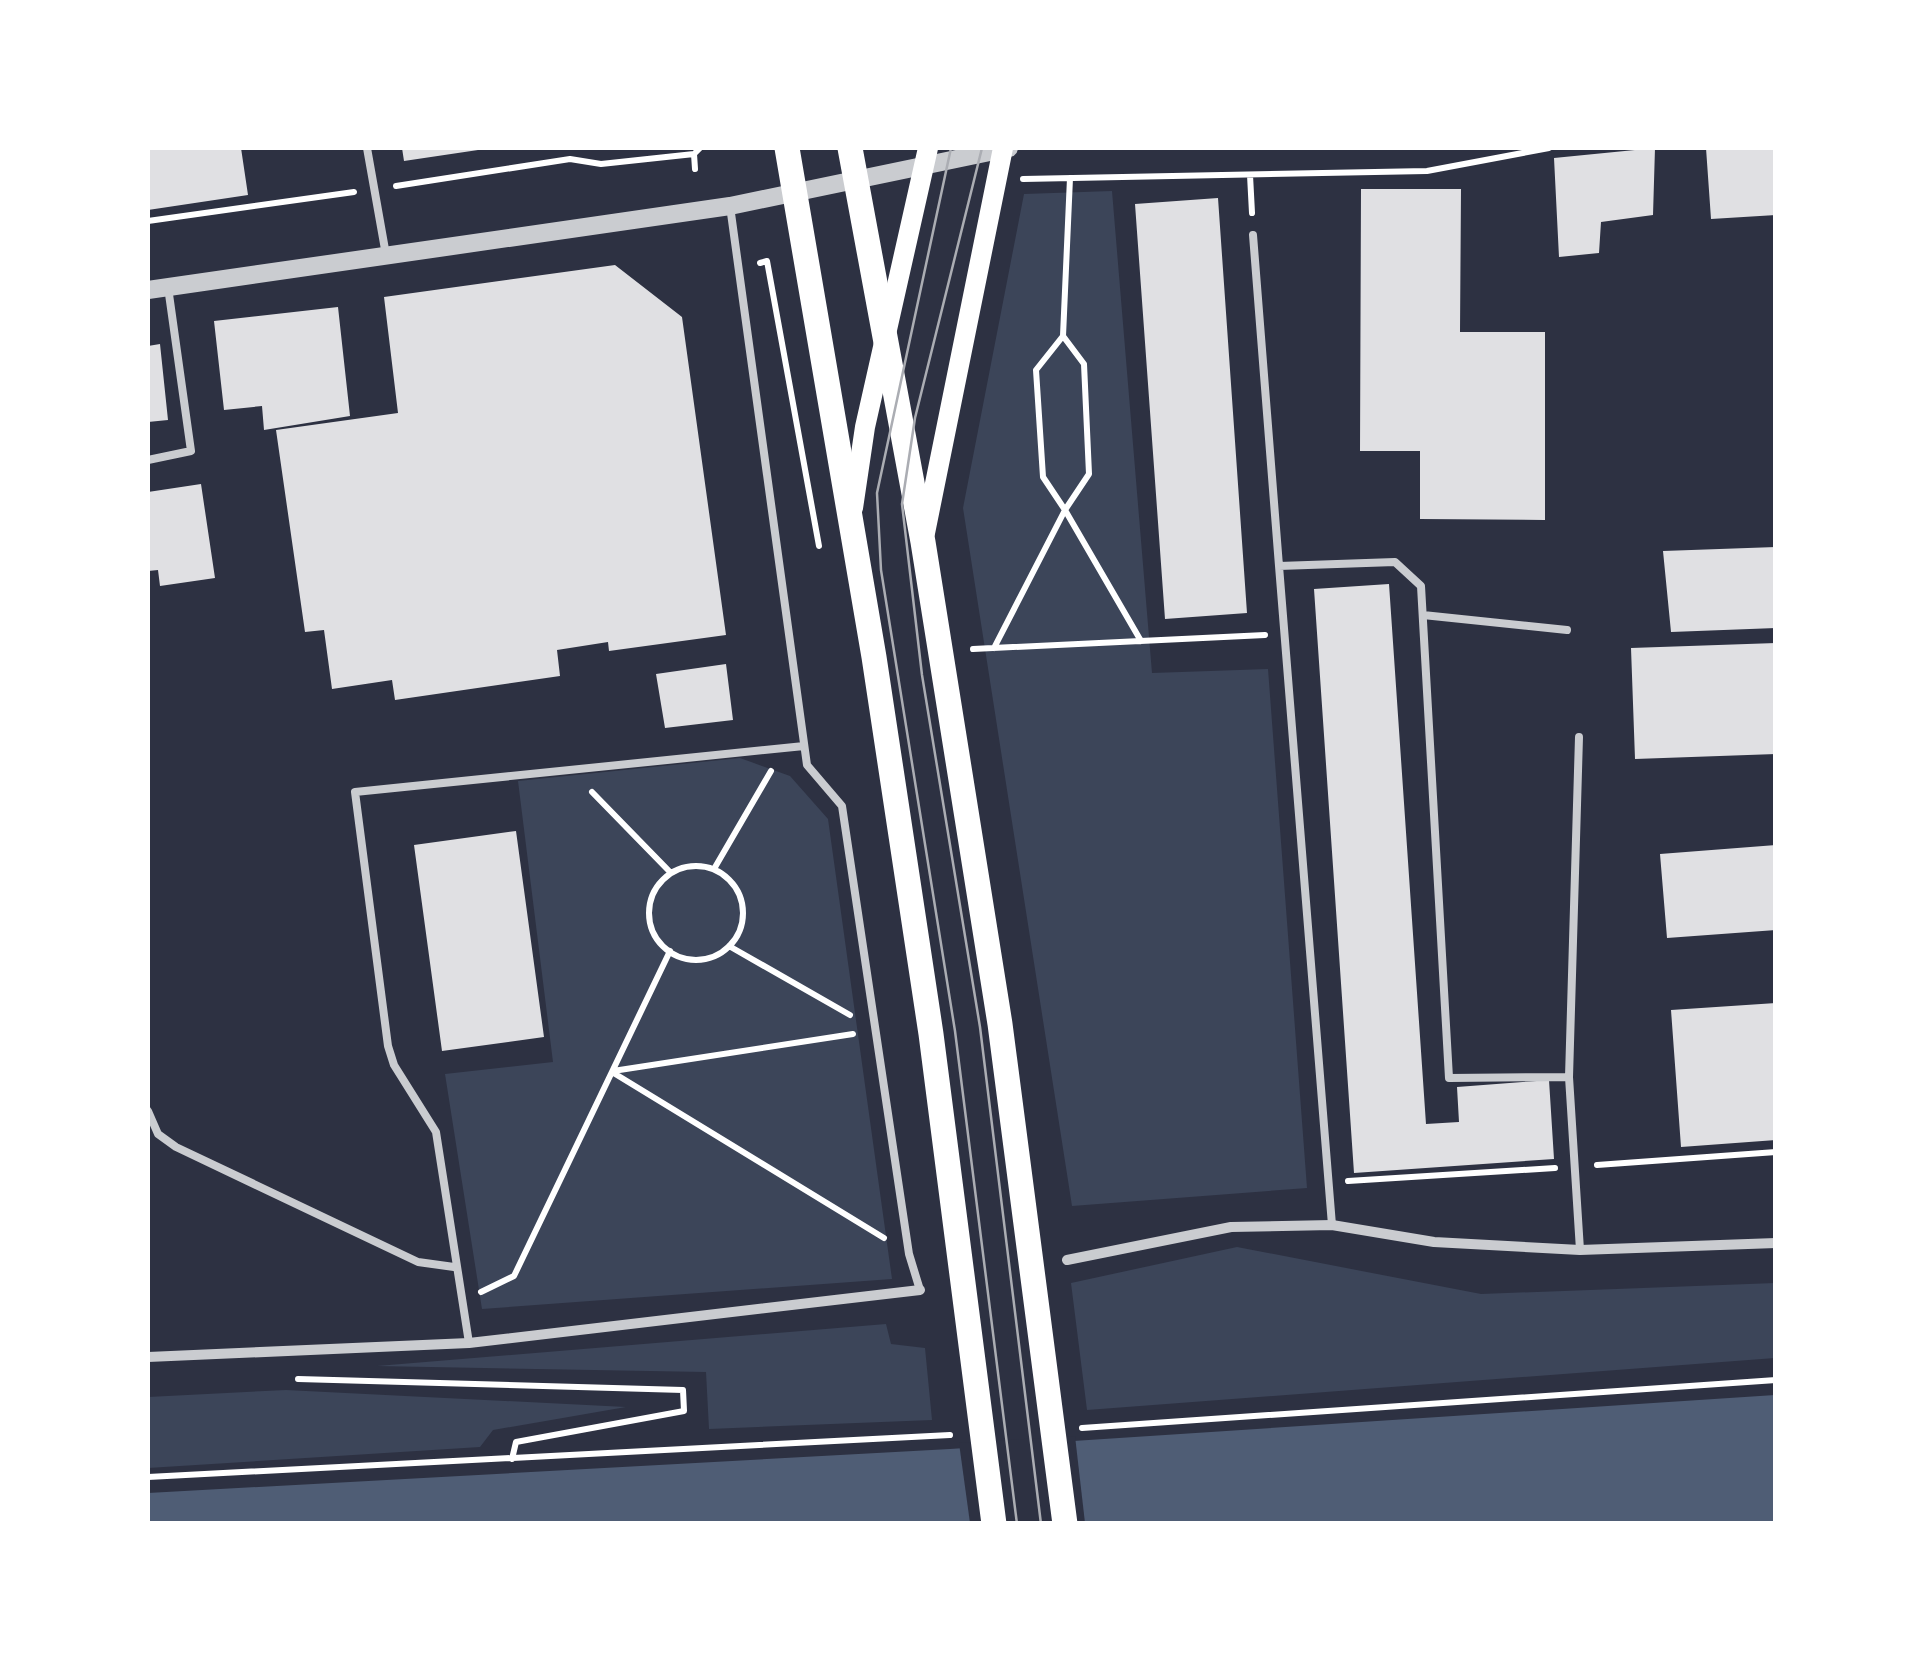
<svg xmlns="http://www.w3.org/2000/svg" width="1923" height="1671" font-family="Arial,sans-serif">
	<rect width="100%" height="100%" fill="#2d3142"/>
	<path fill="#3c4559" d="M1112,191l40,482 116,-4 39,519 -235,18 -109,-698 61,-314z
		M740,758l50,18 38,43 64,460 -410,30 -37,-235 108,-12 -35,-281z
		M1237,1247l244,47 294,-11v75l-688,52 -16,-127z
		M886,1324l5,20 34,4 7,72 -223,9 -3,-57 -329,-6z
		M286,1390l340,17 -133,23 -13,17 -332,21v-71z"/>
	<path fill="#4f5d75" d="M1775,1395v128l-1627,1v-31l802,-44z"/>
	<path fill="#2d3142" d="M1075,1436l10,87h-115l-11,-80z"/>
	<path fill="#e0e0e3" d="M148,148h93l7,47 -100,15z
		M402,148h75l1,2 -74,11z
		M1655,148l-2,67 -52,7 -2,31 -40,4 -5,-99z
		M1706,148h70v67l-65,4z
		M1361,189h100l-1,143h85v188l-125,-1v-68h-60z
		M1218,198l29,415 -82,6 -30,-415z
		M615,265l67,52 44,318 -117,16 -1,-9 -51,8 3,26 -165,24 -3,-20 -60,9 -8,-59 -19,2 -29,-202 122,-17 -14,-116z
		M338,307l12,109 -86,14 -2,-24 -38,4 -10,-89z
		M160,344l8,76 -20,2v-76z
		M201,484l14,94 -55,8 -2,-16 -10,1v-79z
		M1776,547v81l-105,4 -8,-81z
		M1389,584l37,540 33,-2 -2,-35 92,-7 5,79 -200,14 -40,-584z
		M1776,643v111l-141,5 -4,-111z
		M726,664l7,56 -68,8 -9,-54z
		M516,831l28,206 -102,14 -28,-206z
		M1776,845v85l-109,8 -7,-84z
		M1776,1003v137l-95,7 -10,-137z"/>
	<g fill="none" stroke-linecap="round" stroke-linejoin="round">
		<path stroke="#fff" stroke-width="6" d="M695,169l-1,-15 6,-6
			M1250,175l2,38
			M1070,178l-7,158 21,28 5,110 -24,36 76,131
			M1023,179l404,-8 122,-23
			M396,186l174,-27 31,5 93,-10
			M148,221l206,-29
			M760,263l7,-2 52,285
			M994,648l71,-138 -22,-33 -7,-107 27,-34
			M973,649l292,-14
			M592,792l79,81
			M649 913a47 47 0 1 1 94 0a47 47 0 1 1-94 0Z
			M714,869l57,-98
			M729,946l121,69
			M613,1071l240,-37
			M612,1072l272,166
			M1597,1165l179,-13
			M1348,1181l207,-13
			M481,1292l33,-16 156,-325
			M298,1379l385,11 1,21 -168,31 -4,17
			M1082,1428l694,-48
			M148,1477l802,-42"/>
		<path stroke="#caccd0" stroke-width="8" d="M367,148l19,107
			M730,206l77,559 35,41 67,448 11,36
			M1253,235l26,331
			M148,460l43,-9 -23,-164
			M1423,615l144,15
			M1569,1077l10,-340
			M148,1111l10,23 18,13 242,115 36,5
			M1332,1225l-53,-659 116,-4 26,24 28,492 120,-1 11,173
			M469,1343l-33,-211 -42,-67 -6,-19 -33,-254 449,-46"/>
		<path stroke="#caccd0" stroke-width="10" d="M1067,1260l164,-33 101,-2 102,17 146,8 196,-7
			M148,1357l321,-14 451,-53"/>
		<path stroke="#caccd0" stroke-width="18" d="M148,290l582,-84 279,-58"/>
		<path stroke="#fff" stroke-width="20" d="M853,508l12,-81 63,-279
			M925,533l78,-385"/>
		<path stroke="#fff" stroke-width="25" d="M787,148l87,509 57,377 63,490
			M850,148l73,394 77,482 65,500"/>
		<path stroke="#abadb3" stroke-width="2.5" d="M951,148l-74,345 4,77 74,461 62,493
			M982,148l-67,270 -13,86 20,171 58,352 61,497"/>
	</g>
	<rect width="1923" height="1671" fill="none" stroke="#ffffff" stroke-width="300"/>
</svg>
